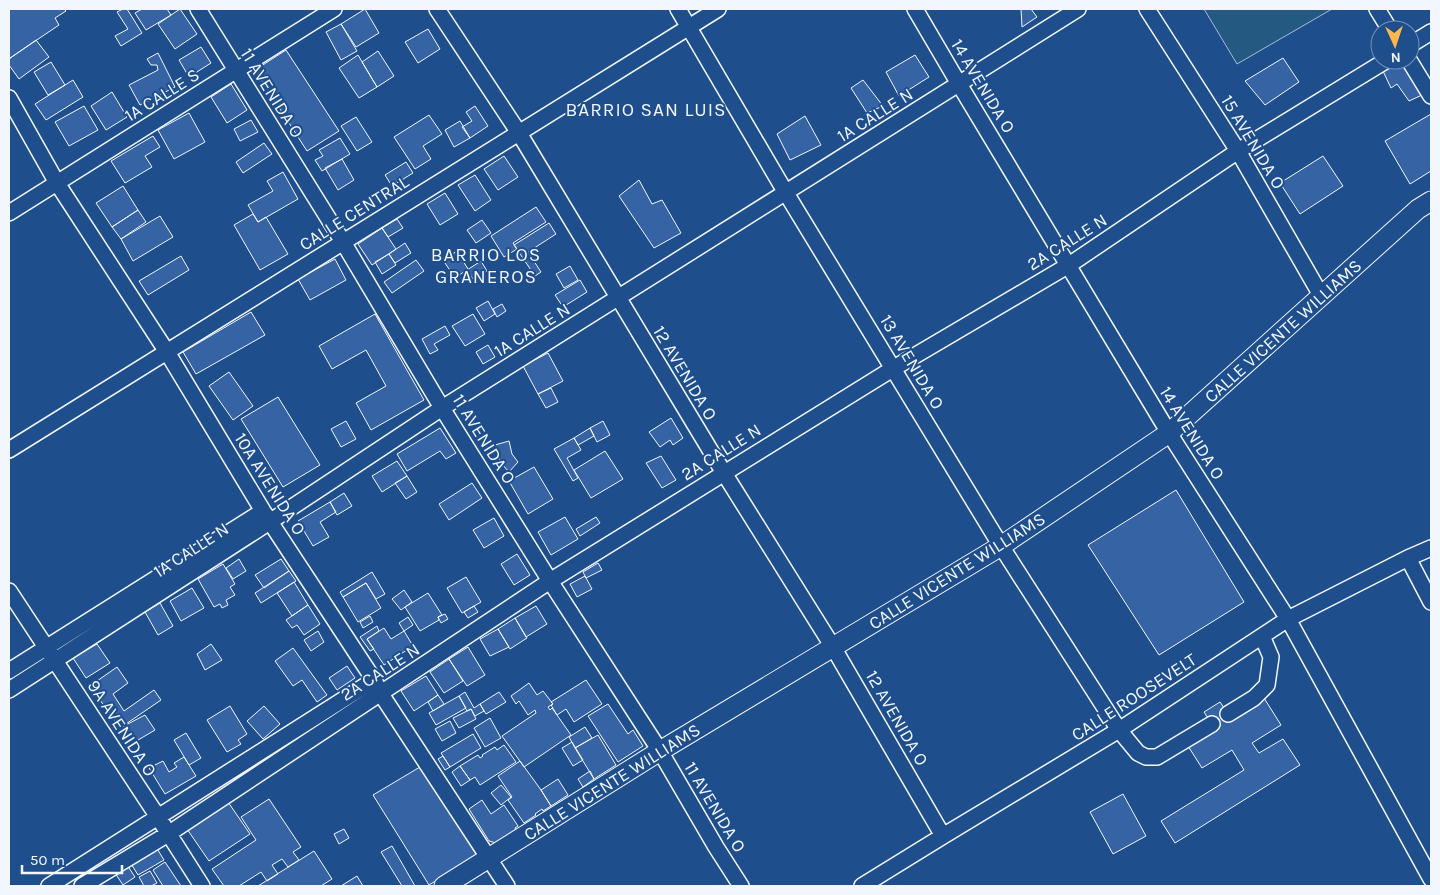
<svg xmlns="http://www.w3.org/2000/svg" width="1440" height="895" font-family="Karla,sans-serif">
	<rect width="100%" height="100%" fill="#1f4e8c"/>
	<path fill="#245a82" stroke="#a8bbd7" d="M1204,9h128l-95,55z"/>
	<path fill="#3563a3" stroke="#f2f6ff" d="M9,9h55l2,2 -11,7 4,7 -49,33 -1,-2z
		M123,9h4l15,24 -21,13 -6,-10 13,-7 -11,-17z
		M142,9h25l4,6 -25,15 -11,-17z
		M180,9l17,25 -22,15 -17,-25z
		M365,9l14,24 -23,14 -15,-23z
		M1021,9h10l6,8 -15,10z
		M341,24l16,27 -16,9 -15,-28z
		M428,29l12,20 -22,14 -13,-21z
		M36,40l13,17 -30,22 -10,-14v-6z
		M201,47l10,16 -22,14 -10,-17z
		M286,50l53,81 -32,20 -52,-81z
		M378,51l16,25 -17,11 -15,-25z
		M158,53l17,34 -35,18 -11,-20 29,-15 -1,-5h-6l-4,-6z
		M358,55l19,32 -18,11 -20,-30z
		M915,55l14,22 -30,19 -13,-24z
		M1283,58l16,24 -34,23 -20,-24z
		M1400,60l22,35 -13,6 -12,-17 -6,4 -9,-19z
		M51,62l14,23 -17,10 -14,-23z
		M73,80l10,17 -37,23 -11,-16z
		M863,80l20,26 -16,7 -16,-25z
		M231,84l16,26 -20,13 -16,-26z
		M112,92l15,25 -21,13 -15,-24z
		M84,106l14,24 -29,16 -14,-24z
		M475,106l13,20 -18,12 -8,-11 10,-6 -6,-9z
		M189,113l16,29 -31,17 -16,-29z
		M1431,114v57l-21,13 -25,-43z
		M429,115l13,19 -19,12 8,13 -16,10 -21,-32z
		M805,116l16,29 -31,15 -13,-26z
		M356,117l16,25 -15,9 -16,-25z
		M251,120l7,12 -18,9 -6,-12z
		M460,121l10,17 -16,9 -9,-17z
		M153,136l7,11 -15,9 7,11 -27,16 -14,-22z
		M340,138l10,16 -28,17 -7,-11 8,-4 -4,-6z
		M264,143l8,11 -29,19 -7,-11z
		M504,156l14,21 -20,13 -14,-21z
		M1323,156l20,30 -43,28 -20,-31z
		M342,159l12,21 -16,10 -13,-22z
		M406,162l7,11 -21,13 -7,-11z
		M283,172l15,27 -40,23 -10,-17 25,-14 -6,-10z
		M475,175l16,25 -16,11 -17,-26z
		M639,180l13,24 10,-4 19,33 -27,15 -35,-52z
		M123,186l15,24 -26,17 -16,-24z
		M445,193l13,21 -18,11 -13,-21z
		M536,207l10,15 -33,21 4,6 -13,8 -13,-21z
		M138,210l8,12 -25,17 -9,-12z
		M253,214l5,8 8,-5 22,37 -28,16 -26,-45z
		M160,216l13,21 -40,24 -12,-22z
		M397,219l6,9 -15,9 -6,-9z
		M482,220l9,13 -15,10 -9,-13z
		M549,223l7,11 -28,18 13,20 -6,4 -21,-31z
		M382,228l14,21 -24,16 -14,-21z
		M405,243l6,10 -16,10 -6,-9z
		M457,251l11,18 -13,9 -12,-18z
		M389,254l7,11 -14,9 -7,-12z
		M181,256l8,14 -41,25 -9,-14z
		M335,259l11,21 -36,20 -12,-21z
		M416,260l8,11 -32,22 -8,-11z
		M481,261l6,10 -14,8 -6,-9z
		M570,266l8,14 -14,8 -8,-14z
		M580,280l7,12 -24,15 -8,-12z
		M488,301l7,13 -11,7 -8,-13z
		M502,304l4,7 -9,6 -4,-8z
		M251,312l14,23 -69,39 -13,-22z
		M375,314l49,86 -53,30 -15,-27 30,-17 -20,-36 -34,19 -13,-23z
		M473,314l12,20 -20,12 -13,-20z
		M445,326l5,9 -16,9 4,6 -8,4 -8,-15z
		M488,345l7,12 -12,7 -7,-12z
		M548,353l15,28 -25,13 -15,-28z
		M229,372l24,34 -20,14 -24,-34z
		M551,388l7,14 -12,6 -8,-14z
		M278,397l42,68 -37,22 -42,-68z
		M671,418l12,20 -10,7 -3,-5 -10,7 -11,-15z
		M346,421l10,18 -15,8 -10,-18z
		M603,421l7,14 -13,7 -7,-14z
		M440,428l16,25 -10,6 -6,-8 -33,20 -10,-17z
		M590,428l4,8 -16,9 -4,-7z
		M574,438l7,12 -14,8 11,20 -5,3 -19,-32z
		M509,441l3,13 6,8 -9,10 -9,-10 -5,-17z
		M605,451l18,28 -32,19 -17,-28z
		M661,456l15,24 -14,8 -16,-25z
		M397,461l10,15 -25,16 -10,-16z
		M534,467l19,32 -25,15 -19,-33z
		M407,476l10,16 -11,7 -11,-16z
		M472,483l10,15 -33,22 -10,-16z
		M1176,490l68,112 -85,53 -71,-110z
		M344,493l8,13 -15,9 -7,-13z
		M330,502l6,10 -16,10 9,15 -16,9 -15,-25z
		M565,517l13,22 -27,16 -13,-23z
		M596,517l4,6 -20,13 -4,-7z
		M494,518l10,18 -20,12 -11,-18z
		M517,554l13,21 -16,10 -13,-21z
		M239,559l7,12 -13,8 -7,-11z
		M281,559l8,12 -25,17 -9,-13z
		M598,563l4,7 -16,8 -3,-6z
		M223,564l12,20 -5,3 5,8 -9,5 2,5 -6,3 -2,-4 -6,3 -16,-28z
		M289,571l7,10 -35,22 -6,-10z
		M372,572l13,22 -9,5 -10,-16 -23,14 -3,-5z
		M585,576l7,13 -15,8 -7,-13z
		M466,577l15,25 -19,11 -15,-25z
		M294,582l14,23 -16,11 -15,-23z
		M366,583l15,25 -23,14 -15,-25z
		M192,588l12,20 -23,13 -11,-20z
		M404,590l8,12 -11,8 -9,-11z
		M428,593l14,22 -4,2 1,3 -19,11 -15,-24z
		M160,603l13,23 -15,9 -13,-23z
		M308,605l12,19 -16,11 -7,-10 -5,3 -6,-8z
		M474,606l4,6 -10,6 -4,-6z
		M536,606l11,18 -21,13 -11,-19z
		M445,614l3,5 -7,4 -3,-6z
		M370,616l3,6 -10,6 -3,-6z
		M408,617l5,8 -9,6 -5,-8z
		M515,618l12,20 -17,11 -12,-20z
		M377,626l2,5 -12,8 7,10 -4,2 -10,-14z
		M384,628l7,11 13,-8 9,15 -29,19 -17,-26z
		M498,629l11,18 -19,9 -10,-17z
		M318,631l6,11 -13,9 -7,-11z
		M97,644l13,19 -24,15 -13,-20z
		M211,644l11,16 -17,10 -8,-16z
		M468,647l17,28 -18,11 -18,-27z
		M293,648l34,47 -10,7 -15,-22 -9,6 -18,-25z
		M449,659l14,22 -19,12 -14,-21z
		M347,666l8,12 -18,12 -8,-12z
		M117,667l11,16 -15,11 11,17 30,-21 7,10 -41,28 -30,-42z
		M426,676l12,19 -24,16 -13,-20z
		M586,680l16,24 -28,18 -8,-13 -9,6 -6,-10 2,-1 -2,-2z
		M529,683l8,12 6,-4 10,13 -5,3 2,3 2,-2 19,27 -47,32 -22,-31 34,-23 -1,-3 -7,5 -9,-14 -3,3 -5,-8z
		M465,692l9,16 6,-4 4,7 -9,5 -4,-7 -4,2 -8,-15z
		M499,692l7,10 -20,12 -6,-10z
		M438,695l6,9 -11,7 -5,-9z
		M459,696l7,12 -30,17 -7,-12z
		M1264,698l17,27 -29,18 7,10 24,-14 17,26 -125,78 -14,-22 83,-51 -12,-20 -30,18 -14,-22 27,-17 -11,-17 16,-10 11,16z
		M608,704l20,30 5,-4 10,16 -25,16 -30,-46z
		M230,706l17,28 -9,6 3,4 -14,8 -20,-32z
		M264,706l16,18 -17,15 -16,-18z
		M471,709l5,10 -17,9 -6,-10z
		M145,715l10,15 -27,16 -8,-18z
		M490,718l11,20 -16,9 -11,-19z
		M450,721l6,12 -14,8 -7,-12z
		M585,727l7,11 -17,10 -6,-11z
		M186,733l15,25 -12,7 -15,-25z
		M473,734l8,14 -31,19 -9,-14z
		M598,735l18,30 -22,14 -19,-31z
		M572,742l11,18 -10,6 -11,-18z
		M504,745l12,17 -36,23 -5,-8 -5,3 -10,-14 18,-11 2,3 3,-2 -1,-1 13,-8 2,3z
		M443,756l7,11 -5,3 -7,-11z
		M184,757l12,19 -31,18 -16,-26 14,-7 6,11 8,-5 -3,-4z
		M520,761l21,29 10,16 -8,5 -1,-2 -7,5 1,1 -12,8 -16,-23 4,-3 -14,-21z
		M425,764l55,90 -51,31 -56,-90z
		M460,766l10,14 -9,6 -9,-14z
		M590,771l4,8 -11,8 -5,-8z
		M558,779l10,16 -17,11 -10,-16z
		M501,785l10,12 -10,8 -10,-12z
		M1123,794l23,42 -33,18 -23,-42z
		M269,799l32,48 -8,5 6,8 -11,7 -6,-8 -10,6 6,9 -11,7 -6,-9 -22,14h-15l-12,-17 44,-29 -15,-23z
		M482,800l9,14 13,-9 14,21 -3,2 2,5 -17,11 -11,-3 -20,-32z
		M228,802l22,32 -41,27 -22,-32z
		M344,829l5,9 -10,6 -5,-10z
		M392,846l23,40h-13l-21,-34z
		M156,847l8,13 -26,15 -8,-13z
		M314,851l18,28 -11,7h-63z
		M165,862l16,24h-18l-10,-16z
		M127,865l8,12 -12,8 -8,-12z
		M150,871l7,12 -6,3h-7l-5,-9z
		M357,876l6,10h-22z"/>
	<g fill="none" stroke-linecap="round" stroke-linejoin="round">
		<g stroke="#f2f6ff" stroke-width="18">
			<path id="minor" d="M198,9l145,233 99,166 108,173 110,170 56,96 25,39
				M437,9l82,124 205,340 109,174 110,189
				M678,9l108,184 215,353 118,184 19,23 8,4h11l55,-33
				M915,9l44,75 210,349 119,186 143,260
				M1147,9l91,142 84,146
				M1377,9l13,21
				M1410,45l21,-13
				M1409,60l22,36
				M9,98l48,85 110,169 96,159 111,169 7,14 126,192
				M9,213l325,-204
				M9,450l709,-441
				M1408,558l23,44
				M9,591l149,226 44,69
				M9,671l254,-160
				M9,690l262,-169 171,-113 636,-399
				M1228,714l26,-16 13,-13 4,-28 -9,-21
				M49,886l325,-206
				M82,886l86,-52 382,-253 344,-213 175,-103 169,-114 149,-91
				M862,886l81,-50 176,-106 169,-111 120,-61 23,-10"/>
		</g>
		<g stroke="#f2f6ff" stroke-width="21">
			<path id="major" d="M444,886l216,-135 341,-205 168,-113 249,-224 13,-8"/>
		</g>
		<use href="#minor" stroke="#1f4e8c" stroke-width="15"/>
		<use href="#major" stroke="#1f4e8c" stroke-width="19"/>
	</g>
	<g text-anchor="middle" stroke-width="4" stroke-linejoin="round" paint-order="stroke">
		<g font-size="18" fill="#f2f6ff" stroke="#1f4e8c">
			<text transform="translate(983 86) rotate(59)" y="6">14 AVENIDA O</text>
			<text transform="translate(272 93) rotate(58)" y="6">11 AVENIDA O</text>
			<text transform="translate(162 95) rotate(-32)" y="6">1A CALLE S</text>
			<text transform="translate(875 115) rotate(-32)" y="6">1A CALLE N</text>
			<text transform="translate(1253 142) rotate(59)" y="6">15 AVENIDA O</text>
			<text transform="translate(354 213) rotate(-32)" y="6">CALLE CENTRAL</text>
			<text transform="translate(1067 242) rotate(-32)" y="6">2A CALLE N</text>
			<text transform="translate(532 330) rotate(-32)" y="6">1A CALLE N</text>
			<text transform="translate(1283 331) rotate(-42)" y="6">CALLE VICENTE WILLIAMS</text>
			<text transform="translate(912 362) rotate(59)" y="6">13 AVENIDA O</text>
			<text transform="translate(685 373) rotate(59)" y="6">12 AVENIDA O</text>
			<text transform="translate(1192 433) rotate(58)" y="6">14 AVENIDA O</text>
			<text transform="translate(484 439) rotate(58)" y="6">11 AVENIDA O</text>
			<text transform="translate(721 452) rotate(-32)" y="6">2A CALLE N</text>
			<text transform="translate(270 484) rotate(58)" y="6">10A AVENIDA O</text>
			<text transform="translate(191 550) rotate(-33)" y="6">1A CALLE N</text>
			<text transform="translate(957 571) rotate(-32)" y="6">CALLE VICENTE WILLIAMS</text>
			<text transform="translate(380 672) rotate(-33)" y="6">2A CALLE N</text>
			<text transform="translate(1134 697) rotate(-33)" y="6">CALLE ROOSEVELT</text>
			<text transform="translate(897 718) rotate(60)" y="6">12 AVENIDA O</text>
			<text transform="translate(122 728) rotate(57)" y="6">9A AVENIDA O</text>
			<text transform="translate(612 782) rotate(-32)" y="6">CALLE VICENTE WILLIAMS</text>
			<text transform="translate(715 807) rotate(59)" y="6">11 AVENIDA O</text>
		</g>
		<g font-size="19" letter-spacing="1" fill="#f2f6ff" stroke="#1f4e8c">
			<text x="646" y="116">BARRIO SAN LUIS</text>
			<text x="486" y="261">BARRIO LOS<tspan x="486" dy="22">GRANEROS</tspan></text>
		</g>
	</g>
	<rect width="1440" height="895" fill="none" stroke="#f2f6ff" stroke-width="20"/>
	<g transform="translate(1395 45) rotate(177)"><circle r="24" fill="#1f4e8c" stroke="#7391ba"/>
	<path d="M0-4L9 19L0 12L-9 19Z" fill="#ffb74d"/>
	<text y="-8" font-size="14" font-weight="bold" text-anchor="middle" fill="#f2f6ff">N</text>
	</g>
	<path d="M22 865v8h100v-8" fill="none" stroke="#f2f6ff" stroke-width="2.5"/>
	<text x="30" y="865" font-size="15" fill="#f2f6ff" stroke="#1f4e8c" stroke-width="4" paint-order="stroke">50 m</text>
</svg>
